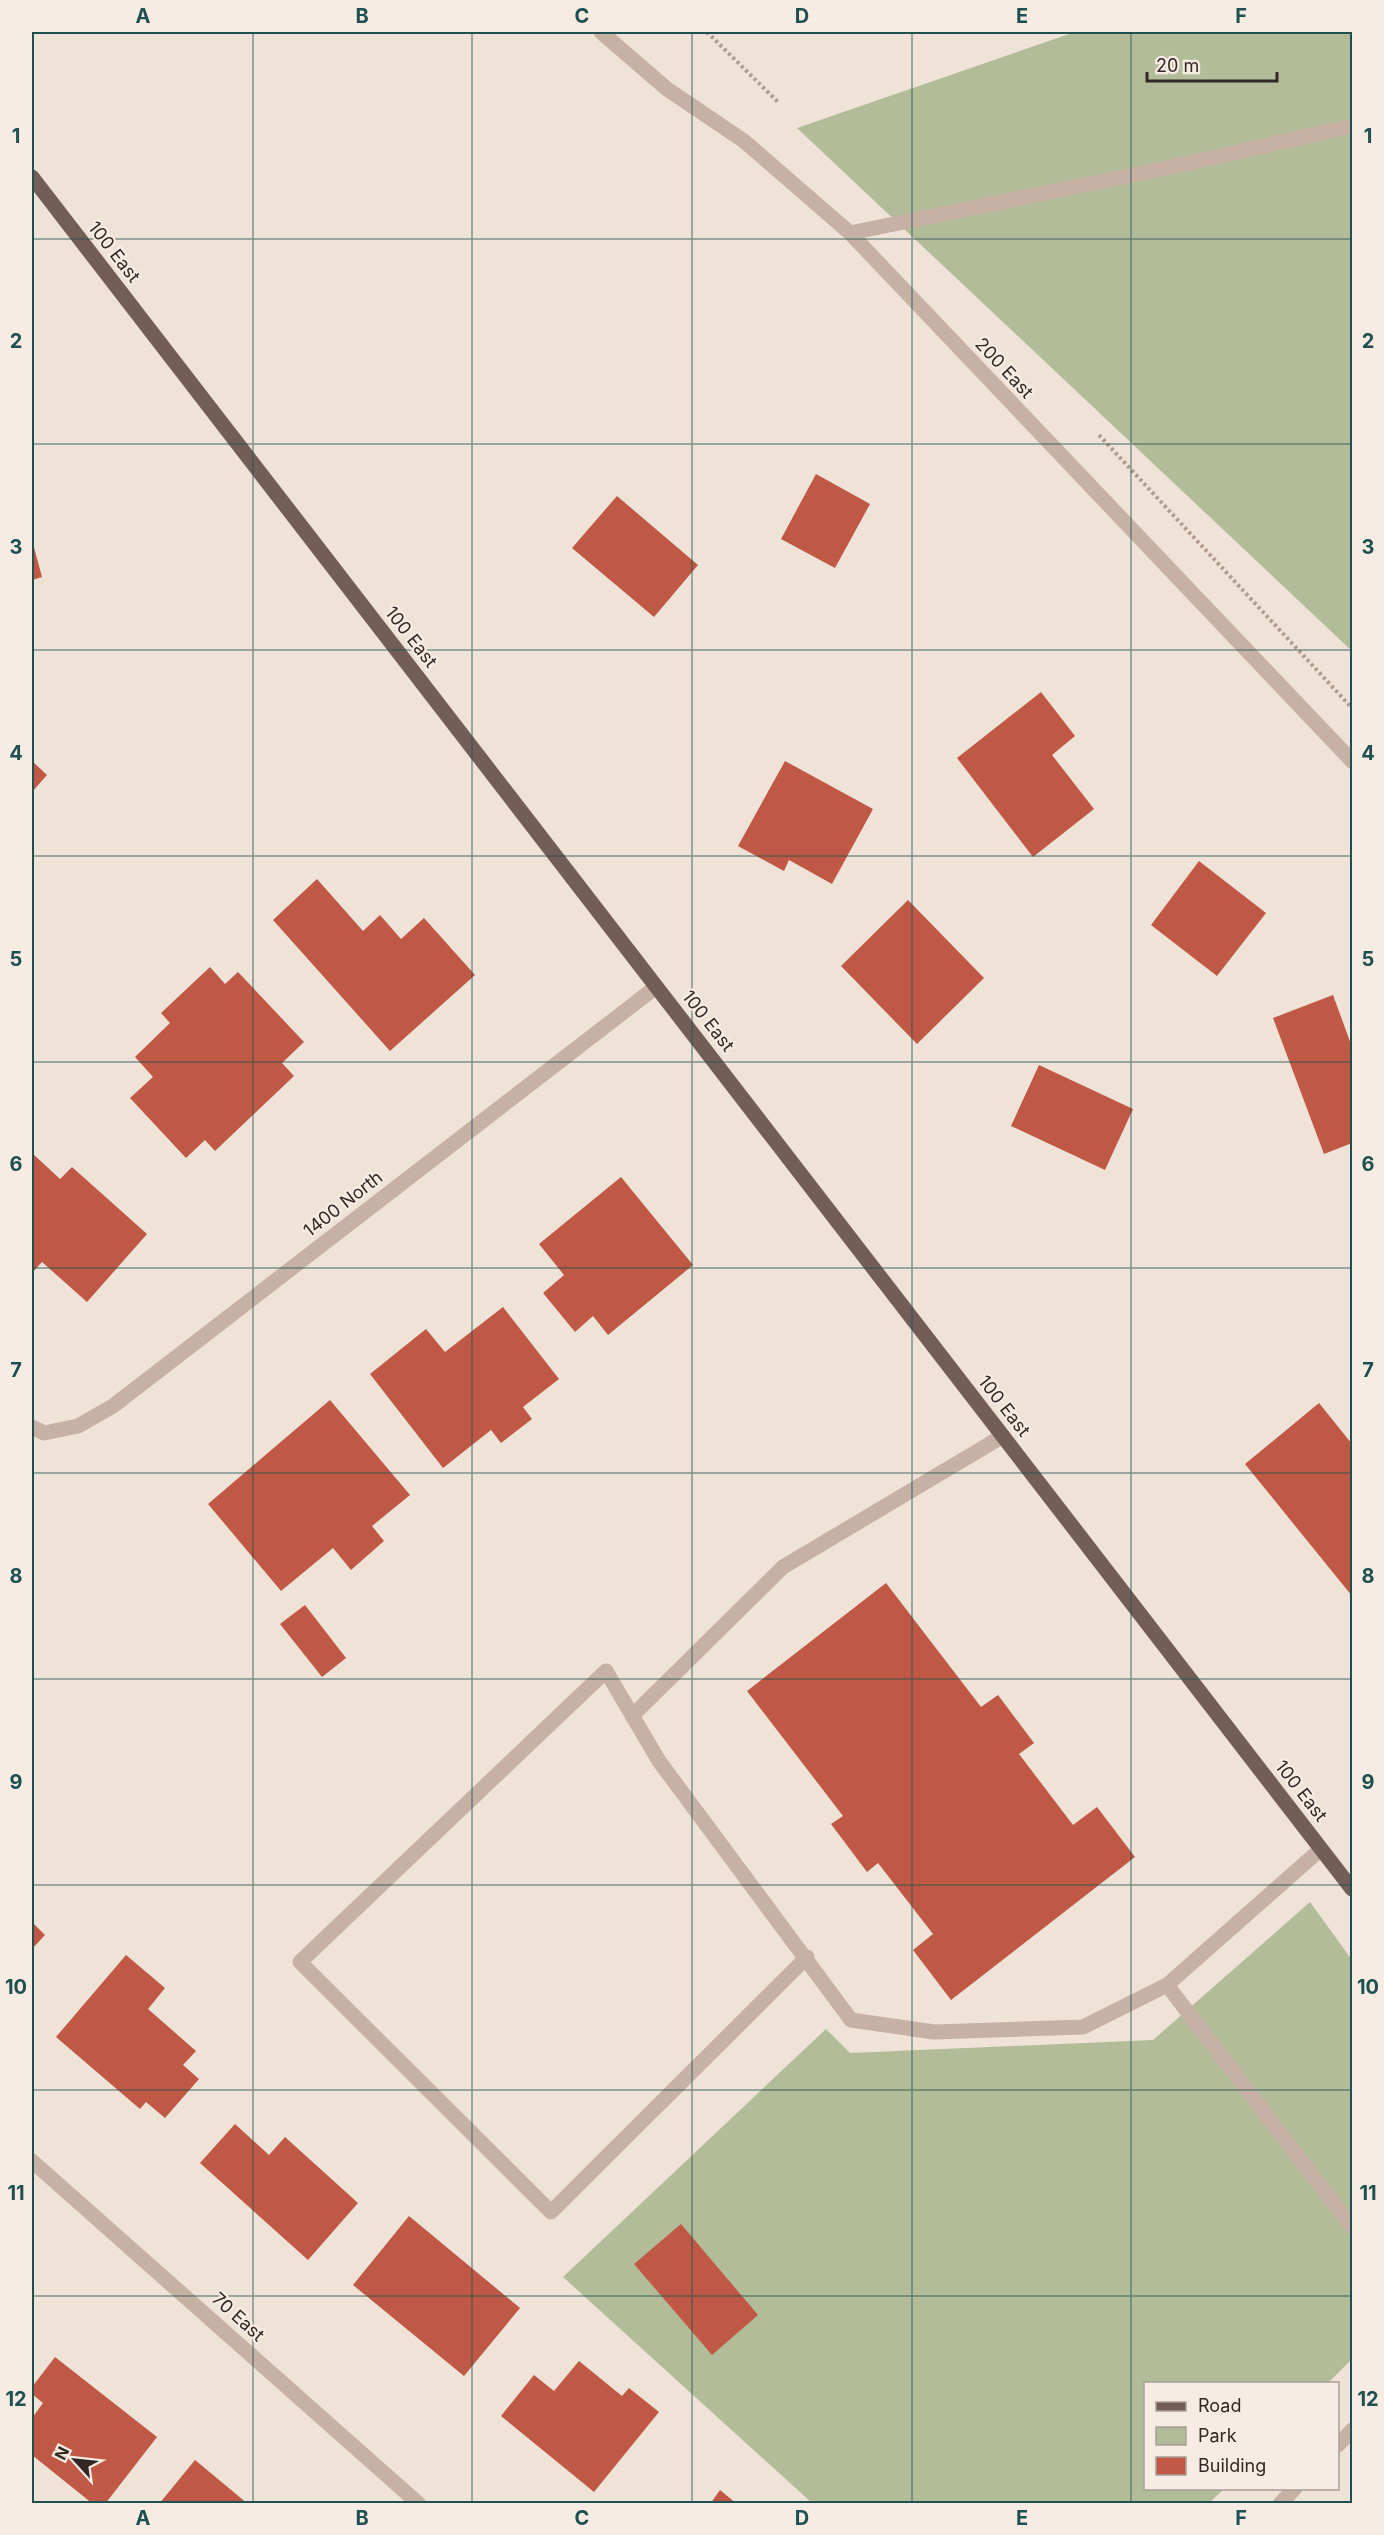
<svg xmlns="http://www.w3.org/2000/svg" width="1384" height="2535" font-family="Inter,sans-serif">
	<rect width="100%" height="100%" fill="#efe2d7"/>
	<path fill="#b3bc98" d="M1075,32h277v619l-555,-523z
		M1310,1902l42,58v399l-24,24 -182,1v104l78,1 -15,14h-397l-249,-226 263,-248 24,24 303,-13z"/>
	<path fill="#bf5945" d="M816,474l54,30 -35,64 -54,-29z
		M617,496l81,69 -44,52 -82,-69z
		M32,540l10,37 -10,3z
		M1041,692l34,44 -23,19 42,54 -61,48 -76,-99z
		M32,761l15,14 -15,17z
		M785,761l88,48 -41,75 -43,-24 -5,11 -46,-25z
		M1199,861l67,52 -49,63 -66,-51z
		M317,879l46,52 17,-16 21,24 23,-21 51,57 -85,76 -117,-131z
		M908,900l76,78 -67,66 -76,-78z
		M210,967l15,17 13,-12 66,70 -22,21 12,13 -79,75 -10,-11 -19,18 -56,-60 23,-21 -18,-20 35,-34 -9,-10z
		M1333,995l19,52v96l-28,11 -51,-136z
		M1039,1065l94,44 -28,61 -94,-44z
		M32,1153l28,26 12,-12 75,67 -60,68 -45,-40 -10,11z
		M621,1177l72,88 -85,70 -15,-19 -18,16 -32,-39 21,-18 -25,-31z
		M503,1307l56,72 -36,28 9,12 -31,24 -10,-13 -48,38 -73,-94 56,-45 19,23z
		M330,1400l80,95 -38,31 12,15 -33,29 -18,-22 -52,43 -73,-87z
		M1319,1403l33,41v152l-107,-132z
		M886,1583l95,124 17,-12 36,48 -15,11 54,71 24,-18 38,50 -184,143 -38,-50 20,-16 -55,-71 -11,9 -36,-48 12,-8 -96,-125z
		M305,1605l41,53 -24,19 -42,-53z
		M32,1922l13,13 -13,14z
		M126,1955l39,33 -17,21 48,42 -13,14 16,14 -34,39 -19,-16 -6,7 -84,-72z
		M235,2124l34,31 16,-18 73,66 -50,57 -108,-97z
		M409,2216l111,92 -56,68 -111,-91z
		M681,2224l77,91 -46,40 -78,-91z
		M55,2357l102,80 -52,67h-12l-61,-49v-37l11,-15 -11,-9v-7z
		M579,2361l43,35 7,-8 30,24 -65,80 -93,-76 33,-41 20,16z
		M195,2460l53,44h-89z
		M720,2490l17,14h-27z"/>
	<g fill="none" stroke-linecap="round" stroke-linejoin="round">
		<path stroke="#b19b8f" stroke-width="4" stroke-dasharray="3 3" stroke-linecap="butt" d="M707,32l72,71
			M1099,435l253,273"/>
		<path stroke="#c6b1a4" stroke-width="15" d="M601,32l66,57 77,52 106,92 502,528
			M850,233l312,-64 190,-43
			M32,1427l12,6 34,-7 35,-20 543,-419
			M632,1716l151,-149 220,-131
			M807,1957l-256,255 -251,-250 306,-291 53,90 192,259 83,12 149,-5 84,-42 185,242
			M1167,1985l154,-136
			M32,2161l387,343
			M1338,2445l14,-15
			M1280,2504l15,-16"/>
		<path stroke="#735e57" stroke-width="15" d="M32,177l1320,1712"/>
	</g>
	<path fill="none" stroke="#1e5050" stroke-width="1.5" stroke-opacity="0.55" d="M253,32v2472M472,32v2472M692,32v2472M912,32v2472M1131,32v2472M32,239h1320M32,444h1320M32,650h1320M32,856h1320M32,1062h1320M32,1268h1320M32,1473h1320M32,1679h1320M32,1885h1320M32,2090h1320M32,2296h1320"/>
	<g text-anchor="middle" stroke-width="4.5" stroke-linejoin="round" paint-order="stroke">
		<g font-size="18" fill="#322825" stroke="#f7ece3">
			<text transform="translate(114 252) rotate(52)" y="6">100 East</text>
			<text transform="translate(1004 368) rotate(47)" y="6">200 East</text>
			<text transform="translate(411 637) rotate(52)" y="6">100 East</text>
			<text transform="translate(708 1021) rotate(52)" y="6">100 East</text>
			<text transform="translate(343 1204) rotate(-38)" y="6">1400 North</text>
			<text transform="translate(1004 1406) rotate(52)" y="6">100 East</text>
			<text transform="translate(1301 1791) rotate(52)" y="6">100 East</text>
			<text transform="translate(238 2317) rotate(42)" y="6">70 East</text>
		</g>
	</g>
	<rect width="1384" height="2535" fill="none" stroke="#f7ece3" stroke-width="66"/>
	<rect x="1144" y="2382" width="195" height="108" fill="#f7ece3" stroke="#a89e97" stroke-width="1.5"/>
	<rect x="1156" y="2402" width="30" height="9" fill="#735e57" stroke="#a89e97" stroke-width="1.5"/>
	<text x="1198" y="2412" font-size="18" fill="#322825">Road</text>
	<rect x="1156" y="2427" width="30" height="18" fill="#b3bc98" stroke="#a89e97" stroke-width="1.5"/>
	<text x="1198" y="2442" font-size="18" fill="#322825">Park</text>
	<rect x="1156" y="2457" width="30" height="18" fill="#bf5945" stroke="#a89e97" stroke-width="1.5"/>
	<text x="1198" y="2472" font-size="18" fill="#322825">Building</text>
	<g transform="translate(75 2460) rotate(297)" stroke="#f7ece3" stroke-width="4.5" paint-order="stroke">
	<path d="M0-4.5L10 22L0 15L-10 22Z" fill="#322825"/>
	<text y="-9" font-size="16" font-weight="bold" text-anchor="middle" fill="#322825">N</text>
	</g>
	<path d="M1147 72v9h130v-9" fill="none" stroke="#322825" stroke-width="3"/>
	<text x="1156" y="72" font-size="18" fill="#322825" stroke="#f7ece3" stroke-width="4.5" paint-order="stroke">20 m</text>
	<rect x="33" y="33" width="1318" height="2469" fill="none" stroke="#1e5050" stroke-width="2"/>
	<g font-size="20" text-anchor="middle" font-weight="bold" fill="#1e5050">
		<text x="143" y="23">A</text>
		<text x="362" y="23">B</text>
		<text x="582" y="23">C</text>
		<text x="802" y="23">D</text>
		<text x="1022" y="23">E</text>
		<text x="1241" y="23">F</text>
		<text x="16" y="143">1</text>
		<text x="1368" y="143">1</text>
		<text x="16" y="348">2</text>
		<text x="1368" y="348">2</text>
		<text x="16" y="554">3</text>
		<text x="1368" y="554">3</text>
		<text x="16" y="760">4</text>
		<text x="1368" y="760">4</text>
		<text x="16" y="966">5</text>
		<text x="1368" y="966">5</text>
		<text x="16" y="1171">6</text>
		<text x="1368" y="1171">6</text>
		<text x="16" y="1377">7</text>
		<text x="1368" y="1377">7</text>
		<text x="16" y="1583">8</text>
		<text x="1368" y="1583">8</text>
		<text x="16" y="1789">9</text>
		<text x="1368" y="1789">9</text>
		<text x="16" y="1994">10</text>
		<text x="1368" y="1994">10</text>
		<text x="16" y="2200">11</text>
		<text x="1368" y="2200">11</text>
		<text x="16" y="2406">12</text>
		<text x="1368" y="2406">12</text>
		<text x="143" y="2525">A</text>
		<text x="362" y="2525">B</text>
		<text x="582" y="2525">C</text>
		<text x="802" y="2525">D</text>
		<text x="1022" y="2525">E</text>
		<text x="1241" y="2525">F</text>
	</g>
</svg>
